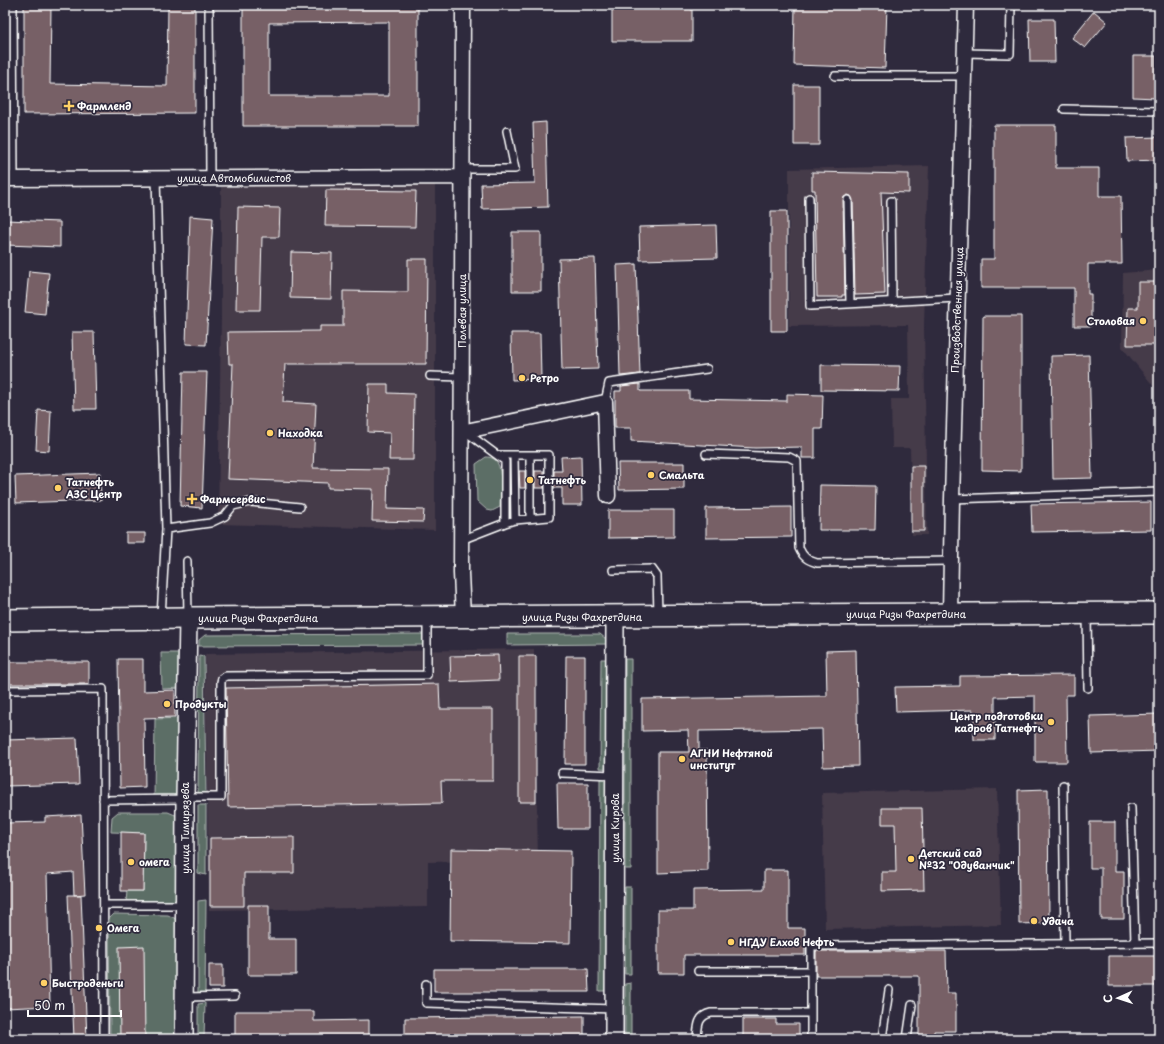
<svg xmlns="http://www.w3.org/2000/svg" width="1164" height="1044" font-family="'Playpen Sans',sans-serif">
	<rect width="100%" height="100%" fill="#2f2a3d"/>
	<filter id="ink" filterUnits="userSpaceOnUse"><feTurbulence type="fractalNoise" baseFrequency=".025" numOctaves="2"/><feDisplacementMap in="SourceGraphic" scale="8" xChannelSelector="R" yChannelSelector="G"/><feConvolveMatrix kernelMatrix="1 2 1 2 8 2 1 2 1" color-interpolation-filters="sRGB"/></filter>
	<g filter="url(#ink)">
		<path fill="#453a49" d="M929,166l-5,159 3,210h-15l-2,-87h-18l-1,-49h18l-1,-74 -119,1v-157z
			M435,180v350l-217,-6 3,-209v-128z
			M1159,270v123l-37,-46 1,-74z
			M534,649l4,211 -110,2v45l-219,3 -4,-256z
			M997,789l4,136 -176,4 -3,-136z"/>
		<path fill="#5c6e66" stroke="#aeb6b2" d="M486,457c4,0 8,1 11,5 6,9 3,34 3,45l-8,4 -5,-1 -10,-9 -1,-37z
			M427,634v11l-228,1v-6l6,-5z
			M507,634h93l6,5 4,5 -103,1z
			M161,653h17l3,3v32l-19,1z
			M199,655l5,1 2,140 -8,-1z
			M601,659h14v110l-15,-1z
			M625,659h6v210h-6z
			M181,718l-1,81h-26l1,-80z
			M600,778h15l-1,213h-15z
			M198,805h8v70l-8,-2z
			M118,812h50l12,5v82l-5,3h-49l1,-11h16l1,-58 -33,-1 1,-15z
			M625,887h6v87h-6z
			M206,900l-1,93h-7v-92z
			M114,914l54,1 12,6v118h-70l-1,-120z
			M631,983v56h-6v-55z
			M205,1003l-1,36h-6v-35z"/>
		<path fill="#776066" stroke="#fff" fill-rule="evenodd" d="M24,5h27l-1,79 117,2 1,-81h27v108l-171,1z
			M243,5h175v121h-175zM389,22v74h-120v-73z
			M795,5h92l-2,63 -91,-3z
			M612,6l80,1v34h-80z
			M1094,11l13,11 -22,26 -13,-10z
			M1029,19h25l1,43h-25z
			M1133,56h23v42l-23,-1z
			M794,85h25v60h-25z
			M546,122l2,85 -66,2 -1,-25 54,-1 -2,-60z
			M994,125h62v43h43v28h22l1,68h-34v30h3v32h-17v-38h-93v-29h13z
			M1159,137v23l-32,1 -1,-23z
			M812,172l97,2v19l-28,-1 4,102 -30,1 -2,-95 -2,-4 -3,-1 -4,2 -1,3 2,95h-3v2h-25l-2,-107h-3z
			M326,190l90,1 -1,36 -90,-1z
			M238,207l42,1 -1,29h-17l-2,73h-24z
			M771,211h16v120h-16z
			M190,216l23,2 -7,127 -20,-1z
			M5,220l55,2v25l-55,-2z
			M716,225l1,33 -77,2 -1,-33z
			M512,232h29v59h-29z
			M291,252l41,1 -1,46 -41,-1z
			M595,258l3,111 -36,1 -3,-111z
			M408,259h19l-1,105h-141l-2,38 33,2 -3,64 75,1 -1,40 37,1 -1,12 -51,-1 1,-32 -45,-1v-5l-100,-4 5,-115h-4l-1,-32 92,-1v-5h23v-35l65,1z
			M636,264l4,110 -20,2 -3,-111z
			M29,271l20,2 -4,41 -20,-2z
			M1138,282h21v63h-32l1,-37h10z
			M983,316h38v155l-39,-1z
			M72,332h22l2,77h-22z
			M511,333h29l1,46 -29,1z
			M1089,355l3,123 -39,1 -2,-123z
			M821,365l79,1 -1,25 -78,-1z
			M183,372h24l-5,136 -22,-2z
			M369,384h19v9l26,1 -1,66h-24l1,-27 -22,-1z
			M640,384v7h49v8l98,2v-7l36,1 -1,34h-7v29h-13v-11l-47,1 -124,-7v-13h-16v-37h6v-5z
			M38,410l13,1 -2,40 -13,-1z
			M581,456l1,49h-20v-17h-8v-17h8l-1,-14z
			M618,463h66v26l-65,1z
			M911,466h13v65h-13z
			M519,471h6v17h-5z
			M535,471h9v17h-9z
			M100,473l1,27 -85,3 -1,-27z
			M820,485l56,1 -1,44h-56z
			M1151,502v28l-119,2 -1,-28z
			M791,507v30l-85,1v-30z
			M608,510h66v27l-66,1z
			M126,533h19v10h-19z
			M856,650l2,116 -35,1 -1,-38 -123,2v19h8l1,121 -50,2v-121h31l-1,-22 -46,1v-32l185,-3 -1,-45z
			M498,655l1,25 -48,2 -1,-26z
			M519,656h17v146h-17z
			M566,656h19v108h-20z
			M118,659h25v32l32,-1v27l-31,1 1,69 -25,1z
			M5,662h84v22h-84z
			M1074,675v20h-8l1,67h-32v-66l-40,1v43h-21l-1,-30 -77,2 -1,-25 65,-1v-10z
			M439,684l1,25h53v72h-52l1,22 -214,4 -2,-119z
			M1159,714v37l-68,2 -1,-37z
			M77,738l2,46 -74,2v-46z
			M557,783h31v46h-30z
			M1048,789l1,134 -30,1 -1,-134z
			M882,808h40l2,82 -42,1v-19h14l-1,-48h-13z
			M81,815l4,79 -11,1 -1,-23 -26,2 3,132 -45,2v-185l40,-1v-5z
			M1090,822h25v49h9v48h-23v-51h-11z
			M121,832l23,1 -1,58h-22z
			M294,837v36h-50v33h-34v-68z
			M451,849l120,2 -1,92 -120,-2z
			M764,870h24v58h17v27h-121v18h-26v-63h35v-20l71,-1z
			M68,895h13l6,144h-13z
			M248,905h21v34h27v36h-48z
			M144,946l1,93h-25l-1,-92z
			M816,951h130l1,42h9v38h-22v8h-15v-63h-103z
			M1109,956h50v30h-50z
			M209,965h14v23h-14z
			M434,969h154l1,23h-155z
			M235,1011h79v10l55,-1v19h-134z
			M584,1016v23h-179v-21z
			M743,1019h33v5h23v15h-56z"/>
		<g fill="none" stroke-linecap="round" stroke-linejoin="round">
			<g stroke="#fff" stroke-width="10">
				<path id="service" d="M13,5l1,174
					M209,5l1,173
					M965,53l45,1 1,-49
					M835,76h129
					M1064,109l95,2
					M462,169h53l-8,-38
					M156,178l10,351 -5,88
					M809,198l1,108 147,-8
					M848,200l2,103
					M891,201l1,100
					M430,376l32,1
					M605,402l4,-19 98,-14
					M706,454l83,3 8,4 2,87c4,9 8,12 18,15l134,-2
					M498,455h51v62l-34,3 -10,3
					M514,455l1,65
					M530,456v62
					M952,499l207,-7
					M166,529l44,-6 15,-7 8,-10 17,-4 50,5
					M461,540l44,-17v-62l-39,-29
					M187,561l1,55
					M613,570l39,-1 5,7 1,38
					M1087,614l1,74
					M5,690l98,-1 1,350
					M562,773l53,2
					M1063,785l2,159
					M185,797h36v-115l1,-4 4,-2 201,-1v-57
					M103,800l81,-1
					M1131,808l4,135
					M104,905h81
					M698,971h113
					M426,984v19l188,6
					M185,997l50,-1
					M697,1039c1,-12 0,-23 14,-26h100v-67l348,-3
					M811,1039v-26
					M882,1039l7,-49
					M907,1039l5,-34"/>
			</g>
			<g stroke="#fff" stroke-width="17">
				<path id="minor" d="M463,5l-2,568 2,44
					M5,179l457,-2
					M462,431h4l139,-29 3,94
					M950,614l2,-115 14,-494"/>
			</g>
			<g stroke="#fff" stroke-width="20">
				<path id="tertiary" d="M184,1039l1,-240 3,-181
					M614,1039l1,-423"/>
			</g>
			<g stroke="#fff" stroke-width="24">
				<path id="primary" d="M5,620l183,-2 971,-5"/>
			</g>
			<use href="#service" stroke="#2f2a3d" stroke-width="7"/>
			<use href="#minor" stroke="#2f2a3d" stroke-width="14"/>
			<use href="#tertiary" stroke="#2f2a3d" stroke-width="17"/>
			<use href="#primary" stroke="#2f2a3d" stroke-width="21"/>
		</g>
	</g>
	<g fill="#ffd166" stroke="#2f2a3d" stroke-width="1.5">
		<path d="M67 100h4v4h4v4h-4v4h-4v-4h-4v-4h4z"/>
		<circle cx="1143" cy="321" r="4"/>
		<circle cx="522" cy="378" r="4"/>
		<circle cx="270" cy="433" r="4"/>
		<circle cx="651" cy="475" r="4"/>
		<circle cx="530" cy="480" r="4"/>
		<circle cx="58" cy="488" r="4"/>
		<path d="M190 493h4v4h4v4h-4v4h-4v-4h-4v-4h4z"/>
		<circle cx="167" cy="704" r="4"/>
		<circle cx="1051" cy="722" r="4"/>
		<circle cx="682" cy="759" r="4"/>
		<circle cx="911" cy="859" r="4"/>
		<circle cx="131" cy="862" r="4"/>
		<circle cx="1034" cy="921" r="4"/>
		<circle cx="99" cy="928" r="4"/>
		<circle cx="731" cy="942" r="4"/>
		<circle cx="44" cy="983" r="4"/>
	</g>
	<g text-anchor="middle" stroke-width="3.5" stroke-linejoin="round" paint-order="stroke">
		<g font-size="10" font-weight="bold" fill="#fff" stroke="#2f2a3d" text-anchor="start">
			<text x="77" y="110">Фармленд</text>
			<text x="1135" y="325" text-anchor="end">Столовая</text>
			<text x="530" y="382">Ретро</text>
			<text x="278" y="437">Находка</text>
			<text x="659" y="479">Смальта</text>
			<text x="538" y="484">Татнефть</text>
			<text x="66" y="486">Татнефть<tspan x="66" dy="12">АЗС Центр</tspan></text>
			<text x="200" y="503">Фармсервис</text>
			<text x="175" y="708">Продукты</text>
			<text x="1043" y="720" text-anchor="end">Центр подготовки<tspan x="1043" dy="12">кадров Татнефть</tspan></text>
			<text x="690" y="757">АГНИ Нефтяной<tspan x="690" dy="12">институт</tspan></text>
			<text x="919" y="857">Детский сад<tspan x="919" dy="12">№32 "Одуванчик"</tspan></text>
			<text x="139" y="866">омега</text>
			<text x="1042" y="925">Удача</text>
			<text x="107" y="932">Омега</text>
			<text x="739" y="946">НГДУ Елхов Нефть</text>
			<text x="52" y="987">Быстроденьги</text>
		</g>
		<g font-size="10" fill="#fff" stroke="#2f2a3d">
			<text x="234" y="182">улица Автомобилистов</text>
			<text transform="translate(957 310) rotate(-88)" y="4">Производственная улица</text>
			<text transform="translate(462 311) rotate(-90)" y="4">Полевая улица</text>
			<text x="906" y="618">улица Ризы Фахретдина</text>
			<text x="582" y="621">улица Ризы Фахретдина</text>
			<text x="258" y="622">улица Ризы Фахретдина</text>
			<text transform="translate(185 828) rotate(-90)" y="4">улица Тимирязева</text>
			<text transform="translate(615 828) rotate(-90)" y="4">улица Кирова</text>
		</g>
	</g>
	<rect width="1164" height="1044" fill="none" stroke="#2f2a3d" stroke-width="20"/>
	<rect x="10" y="10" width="1144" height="1024" fill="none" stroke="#fff" stroke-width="1.5" filter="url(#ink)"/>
	<g transform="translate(1118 998) rotate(267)" stroke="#2f2a3d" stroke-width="3" paint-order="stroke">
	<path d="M0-3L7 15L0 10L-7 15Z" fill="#ffffff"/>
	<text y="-6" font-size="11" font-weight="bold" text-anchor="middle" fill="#ffffff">С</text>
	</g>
	<path d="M28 1010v6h93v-6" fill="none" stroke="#ffffff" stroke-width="2"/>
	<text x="34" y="1010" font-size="12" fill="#ffffff" stroke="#2f2a3d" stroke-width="3" paint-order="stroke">50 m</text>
</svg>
